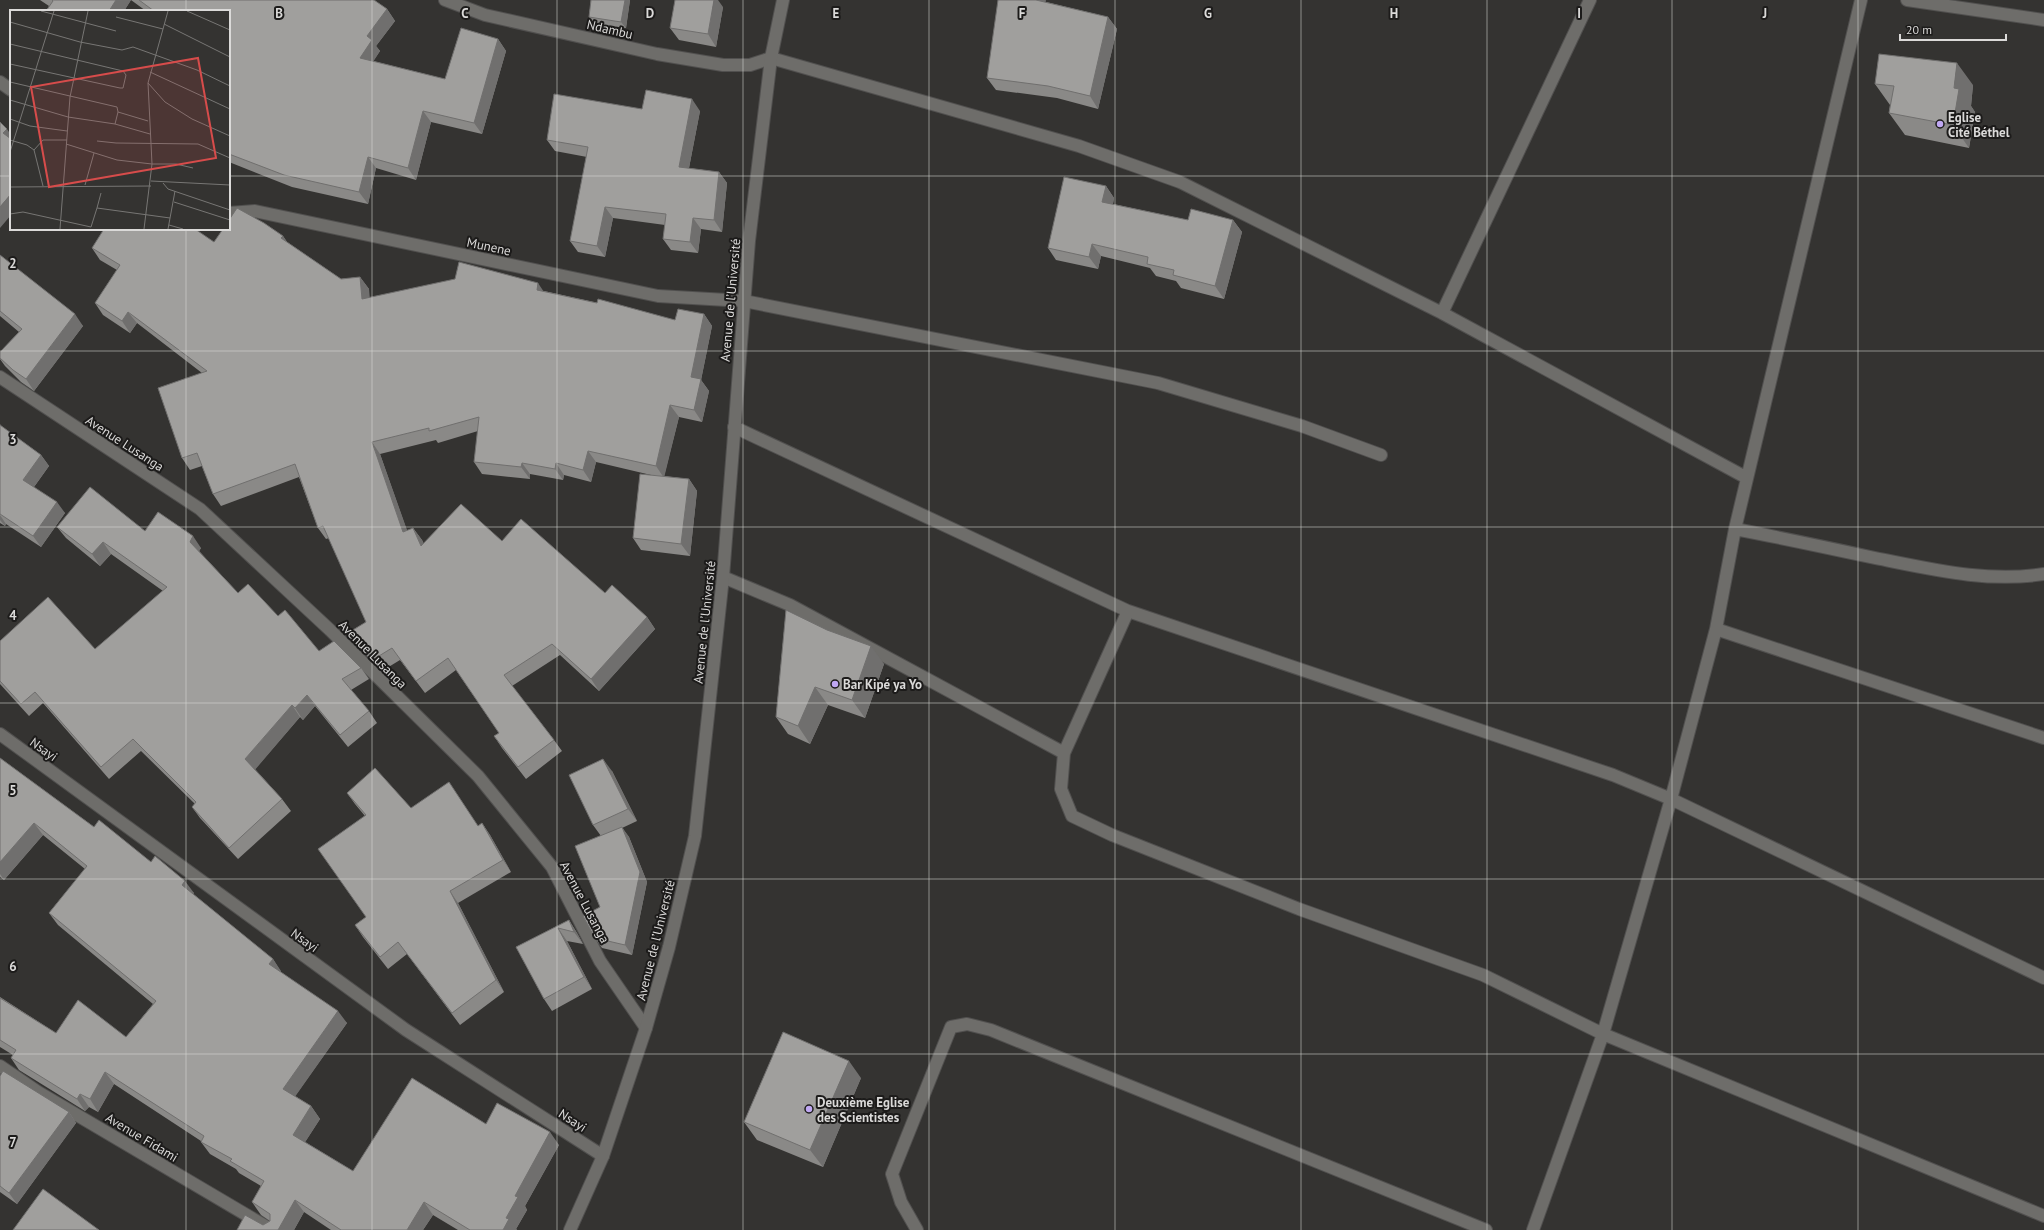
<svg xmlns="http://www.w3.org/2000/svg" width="2044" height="1230" font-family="'PT Sans',sans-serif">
	<rect width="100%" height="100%" fill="#343331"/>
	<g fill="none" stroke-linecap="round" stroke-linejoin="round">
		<g stroke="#51504f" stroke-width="14">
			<path id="minor" d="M445,0l40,15 172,39 66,11h27l21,-7 308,88 101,36 262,131 305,165
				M1907,0l137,20
				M0,82l11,8
				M229,213l26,-2 403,85 86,5 414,82 144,43 79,29
				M1442,313l148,-313
				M0,377l200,132 130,121 148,146 74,91 48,94 46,67
				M734,427l394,184 485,164 58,24 373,179
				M1735,529c47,9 94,19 140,29 56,11 112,25 169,16
				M723,577l67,28 274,148 -3,36 11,27 40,19 187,74 184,66 120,59 441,182
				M1716,629l328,109
				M0,734l406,296 197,126
				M1064,753l64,-142
				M0,1066l38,26 234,138
				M917,1230l-16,-28 -9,-28 59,-147 16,-3 24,6 495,200
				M1533,1230l70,-196 68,-235 45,-170 19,-100 126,-529"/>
		</g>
		<g stroke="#51504f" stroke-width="14">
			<path id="secondary" d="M570,1230l33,-74 43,-128 23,-81 26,-111 28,-259 26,-336 22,-183 12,-58"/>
		</g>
		<use href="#minor" stroke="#6e6d6a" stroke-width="12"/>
		<use href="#secondary" stroke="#6e6d6a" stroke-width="12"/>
	</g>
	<path fill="#8a8987" d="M40,0h334l13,9 8,12 -19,25 4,5 -7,10 72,18 53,-40 8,12 -24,83 -51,-12 -15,58 -40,-12 -8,36 -76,-17 -63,-25v-151h-83l-15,-11 -7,11h-78l3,-5z
		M591,0h39l-4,28 -33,-4 -4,-7z
		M1046,2l62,15 9,12 -19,80 -41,-11 -61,-8 -9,-12z
		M723,7l-7,40 -37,-7 -9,-12z
		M1875,84l98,1 -2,21 4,6 -6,36 -64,-13 -16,-22 1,-8z
		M642,109l58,2 -11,57 30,4 8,11 -5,49 -21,-3 -3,24 -27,-3 -8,-11 2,-14 -52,-7 -8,39 -27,-5 -8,-11 17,-84 -32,-6 -8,-11z
		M1106,186l8,12 -1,6 75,16h45l9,12 -18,67 -43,-11 -5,-7 -20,-5 -6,-8 -49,-12 -3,13 -42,-9 -8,-12z
		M283,236l4,6 54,37 19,-2 9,12v9l175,-7 131,29 29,-6 8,12 -11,54 8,11 -7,31 -23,-5 -15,59 25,3 8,12 -7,65 -49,-6 -8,-12 18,-63 -55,-13 -5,20 -27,-7 -1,5 -33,-6v5l-48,-5 -8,-12 4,-31 -40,12 -2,-3 -56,14 27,77 6,-3 9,12 2,4 78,-3 103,52 42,24 8,12 -56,62 -39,-36 -48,31 42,54 8,11 -36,28 -24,-31 -8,-12 5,-3 -43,-63 -31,23 -25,-33 -18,11 -26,-26 -8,-12 18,-11 -37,-84 -3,1 -8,-11 -19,-51 -78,29 -8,-12 -11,-28 -12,4 -8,-12 20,-85 -65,-50 -7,10 -27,-18 -8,-12 22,-33 -17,-10 -8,-12 122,-6z
		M0,255l83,71 -49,65 -13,-9 -16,-16 -5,-7v-7l19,-20 -19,-16z
		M0,424l1,2 40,29 8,11 -15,21 31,26 -24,34 -35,-23 -1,2 -5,-3z
		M57,527l88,4 56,17 -2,3 39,42 40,23 41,35 42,17 8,11 -18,11 18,21 8,12 -29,24 -33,-41 -12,14 -3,-3 -45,52 27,30 9,12 -53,48 -38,-41 -8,-11 3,-3 -54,-53 -32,28 -66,-76 -14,13 -29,-32v-43l95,8 68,-58 -52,-37 -11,12 -34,-28z
		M786,610l98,54 -19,54 -37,-13 -18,39 -22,-10 -12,-17z
		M0,758l94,69 57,35 43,31 -1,1 80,65 8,13 66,51 -52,73 16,10 9,13 -15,23 48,29 133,-47 73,21 -34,61 2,4 -11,19 1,1h-59l-25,-15 -10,15h-92l-27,-18 -10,18h-57l26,-5 7,-4 -9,-6 -9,-13 9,-16 -22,-13 -3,-4 -26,-15 -9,-12v-1l-87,-57 -16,28 -9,-5 -4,4 -66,-41 -8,-12 2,-3 -13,-8v-50l56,36 70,4 27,-33 -95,-79 -9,-12 36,-44 -42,-34 -39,45 -4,-3z
		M612,771l25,50 -15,7 7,9 18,45 -15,73 -30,-7 -7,-10 5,-31 1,-71 -8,-11z
		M347,793l64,15 67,18 4,-3 8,12 21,37 -53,31 46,89 -44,33 -53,-71 -19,15 -25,-32 -8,-12 11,-8 -1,-101 -10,-12z
		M569,920l8,13 6,11 -16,-3 25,48 -40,22 -8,-12 -28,-52z
		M0,1076l69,36 7,11 -59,81 -17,-12z
		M861,1078l-38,89 -66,-27 -13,-18z"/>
	<path fill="#706f6e" d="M116,0h15l-7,11h-15z
		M625,0h5l-4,28 -5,-6z
		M714,0h4l5,7 -7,40 -8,-13z
		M1036,0h10l-2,12z
		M387,9l8,12 -19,25 4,5 -12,19 -8,-12 7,-22z
		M1108,17l9,12 -19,80 -8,-13z
		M498,39l8,12 -24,83 -8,-11z
		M1957,63l16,22 -2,21 4,6 -6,36 -16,-23 1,-37z
		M692,99l8,12 -13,67 -8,-11z
		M423,111l8,11 -15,58 -8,-12z
		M7,129l4,6v9l-8,-11z
		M368,157l8,11 -8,36 -9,-12z
		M719,172l8,11 -5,49 -8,-12z
		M1106,186l8,12 -3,16 -9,-12z
		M11,194v21l-11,13v-21z
		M605,207l8,11 -8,39 -8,-11z
		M693,218l8,11 -3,24 -8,-11z
		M1233,220l9,12 -18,67 -9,-13z
		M283,236l8,12 -10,-10z
		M1092,244l9,12 -3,13 -9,-12z
		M360,277l9,12 2,22 -9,-12z
		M538,283l8,12 -9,-5z
		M128,312l9,11 -7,10 -8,-12z
		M75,314l8,12 -49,65 -8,-12z
		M704,314l8,12 -11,54 8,11 -7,31 -8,-12 -3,-33z
		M670,405l9,12 -15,61 -8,-12z
		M372,442l8,12 32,90 -9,-12z
		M588,451l8,11 -5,20 -8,-12z
		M41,455l8,11 -18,25 -8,-11z
		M522,463l8,11v5l-9,-12z
		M556,463l8,12 -1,5 -8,-11z
		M689,479l8,12 -7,65 -9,-12z
		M57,502l8,11 -24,34 -8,-11z
		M0,515l6,9 -1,2 -5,-6z
		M413,528l9,12 8,18 -9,-12z
		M193,536l8,12 -3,5 -8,-11z
		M103,542l8,12 -11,12 -8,-12z
		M647,617l8,12 -56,62 -8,-12z
		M871,646l13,18 -19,54 -13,-18z
		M815,687l13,18 -18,39 -12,-18z
		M307,695l8,11 -12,14 -8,-12z
		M292,705l8,12 -46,54 -9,-12z
		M603,759l9,12 25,50 -9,-12z
		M34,823l9,12 -39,45 -4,-6v-12z
		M482,823l8,12 21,37 -8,-12z
		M622,827l7,10 18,45 -15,73 -7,-10z
		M185,881l9,12 -3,4 -9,-12z
		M450,891l8,12 46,89 -8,-12z
		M569,920l8,13 6,11 -9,-12z
		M558,928l9,13 25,48 -8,-12z
		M273,959l8,12 -3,5 -9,-12z
		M338,1011l9,12 -55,78 -9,-12z
		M849,1061l12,17 -38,89 -13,-17z
		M105,1072l9,12 -16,28 -8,-13z
		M80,1094l9,13 -4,4 -8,-12z
		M311,1106l9,13 -18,28 -9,-12z
		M69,1112l7,11 -59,81 -8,-11z
		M550,1132l9,13 -34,61 2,4 -11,19 1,1h-14l3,-12 9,-22z
		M295,1200l9,12 -10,18h-16z
		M424,1202l9,13 -10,15h-16z"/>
	<path fill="#a09f9d" stroke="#706f6e" d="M52,0h64l-7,11h-63l7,-10z
		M139,0h235l13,9 -20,27 5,4 -12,18 85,21 16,-51 37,11 -24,84 -51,-12 -15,57 -40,-11 -9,35 -75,-17 -55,-21v-143h-75z
		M591,0h34l-4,22 -32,-5z
		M675,0h39l-6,34 -38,-6z
		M998,0h38l72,17 -18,79 -42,-10 -61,-8z
		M1879,54l78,9 -3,25 5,1 -6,36 -64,-12 5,-27 -19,-2z
		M646,90l46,9 -13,68 40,5 -5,48 -21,-2 -3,24 -27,-3 3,-25 -61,-7 -8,39 -27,-5 18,-94 -41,-7 7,-46 88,15z
		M0,122l7,7 -4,4 8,6v55l-11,13z
		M1064,177l42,9 -4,16 86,18 3,-11 42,11 -18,66 -42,-11 1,-5 -27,-6 1,-7 -56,-13 -3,13 -41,-9z
		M237,208l27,15 19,13 -2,2 60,41 19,-2 2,22 93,-20 4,-17 79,21 -1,7 60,13 1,-4 77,21 3,-11 26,5 -13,63 10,2 -7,31 -24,-5 -14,61 -68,-15 -5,19 -27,-7 -1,6 -33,-6 -1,4 -47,-5 5,-45 -50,14v-3l-57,14 31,90 10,-4 8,18 40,-42 41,37 19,-22 84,74 7,-8 35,32 -56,62 -39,-35 -48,31 50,65 -36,27 -24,-31 5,-3 -51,-75 -32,23 -24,-33 -18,11 -26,-26 18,-11 -43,-96 -5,2 -23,-64 -82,30 -16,-41 -15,5 -24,-70 49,-17 -79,-59 -6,9 -27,-18 25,-38 -28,-17 12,-19h91l19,13 9,-13h6v-9z
		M0,255l75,59 -49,65 -13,-9 -13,-12v-6l22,-23 -22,-18z
		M0,425l41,30 -18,25 34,22 -24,34 -33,-22z
		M640,474l49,5 -8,65 -48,-6z
		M90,487l55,44 13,-19 35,24 -3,6 48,51 10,-9 30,32 7,-6 34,41 15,-10 27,27 -19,11 27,32 -29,24 -33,-40 -12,13 -3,-3 -47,54 37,40 -53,49 -37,-41 4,-5 -63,-63 -32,28 -66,-75 -14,12 -21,-23v-40l48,-44 47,52 72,-62 -64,-45 -11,12 -35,-27z
		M786,610l41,20 44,16 -19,54 -37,-13 -17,39 -22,-9z
		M0,758l94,69 5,-7 52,42 4,-6 30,25 -3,4 91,74 -4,5 69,47 -55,78 28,17 -18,29 60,36 59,-93 74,46 11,-21 53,29 -35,64 3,1 -12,21 3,1 -6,11h-33l-46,-28 -17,28h-66l-46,-30 -17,30h-41l8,-15 18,10 7,-4v-7l-18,-12 12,-21 -34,-20 2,-2 -31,-17 3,-6 -99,-64 -15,27 -10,-5 -3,5 -66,-41 5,-8 -16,-10v-42l56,35 22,-33 48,37 30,-36 -107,-88 38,-47 -53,-43 -34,39z
		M603,759l25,50 -35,16 -24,-50z
		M375,768l36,40 38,-26 29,44 4,-3 21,37 -53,31 46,89 -44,33 -54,-71 -18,15 -25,-32 11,-8 -48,-68 48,-34 -19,-22z
		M622,827l18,45 -15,73 -30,-7 -12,-22 17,-9 -25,-61z
		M569,920l5,12 -16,-4 26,49 -40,22 -28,-52z
		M783,1032l66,29 -39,89 -66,-28z
		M3,1071l66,41 -60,81 -9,-7v-110z
		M43,1189l56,41h-86z"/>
	<path fill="none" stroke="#dbdad9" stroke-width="1" stroke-opacity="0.55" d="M186,0v11M372,0v1230M557,0v1230M743,0v1230M929,0v1230M1115,0v1230M1301,0v1230M1487,0v1230M1672,0v1230M1858,0v1230M0,176h11M229,176h1815M186,229v1001M0,351h2044M0,527h2044M0,703h2044M0,879h2044M0,1054h2044"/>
	<g fill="#c0a8f3" stroke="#1c1b1a" stroke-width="1.5">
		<circle cx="1940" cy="124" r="4"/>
		<circle cx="835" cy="684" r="4"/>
		<circle cx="809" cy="1109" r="4"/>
	</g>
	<g text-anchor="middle" stroke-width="4" stroke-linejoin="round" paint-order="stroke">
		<g font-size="13" fill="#dbdad9" stroke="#1c1b1a">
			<text transform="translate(610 29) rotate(13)" y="5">Ndambu</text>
			<text transform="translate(489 246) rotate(12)" y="5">Munene</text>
			<text transform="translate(730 300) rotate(-85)" y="5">Avenue de l’Université</text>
			<text transform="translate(125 443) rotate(33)" y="5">Avenue Lusanga</text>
			<text transform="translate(704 622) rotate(-84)" y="5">Avenue de l’Université</text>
			<text transform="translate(373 654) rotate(45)" y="5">Avenue Lusanga</text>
			<text transform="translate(44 749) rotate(36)" y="5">Nsayi</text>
			<text transform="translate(585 902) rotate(62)" y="5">Avenue Lusanga</text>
			<text transform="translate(305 940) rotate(36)" y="5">Nsayi</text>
			<text transform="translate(655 940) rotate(-76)" y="5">Avenue de l’Université</text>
			<text transform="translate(573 1120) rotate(33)" y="5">Nsayi</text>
			<text transform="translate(142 1137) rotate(31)" y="5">Avenue Fidami</text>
		</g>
		<g font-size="13" font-weight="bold" fill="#dbdad9" stroke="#1c1b1a" text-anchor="start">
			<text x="1948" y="122">Eglise<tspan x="1948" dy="15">Cité Béthel</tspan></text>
			<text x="843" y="689">Bar Kipé ya Yo</text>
			<text x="817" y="1107">Deuxième Eglise<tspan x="817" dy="15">des Scientistes</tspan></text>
		</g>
	</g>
	<g transform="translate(10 10)">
		<rect width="220" height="220" fill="#343331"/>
		<path fill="none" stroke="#777674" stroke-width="1" d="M31,1l75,20M177,1l43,19M106,7l47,12M0,12l70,20 42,8 11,-3 64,23 33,16M154,14l66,33M0,34l113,27 3,4 -3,13h-3l-110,-24M140,62l80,37M0,72l107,25 1,5 30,9M138,73l17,19 27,17 38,17M0,90l58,17 47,7 35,10M0,109l20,7 37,5M105,114l3,-12M0,130l17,5 7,5 9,36M87,131l19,2 82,1 32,14M56,134l51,16 35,4h24l17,4M24,140l9,-10h24M0,142l44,-141M141,171l79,4M153,173l5,6 62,21M75,175l9,-32M0,177l141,-1M164,192l56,18M87,198l4,-15M0,204l13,-2 68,15 6,-19 73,10M159,215l14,4M50,219l10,-132 18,-86M134,219l8,-65 -4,-81 20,-72M158,219l7,-38"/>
		<path fill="#d74c4b" fill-opacity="0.15" stroke="#d74c4b" stroke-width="2" d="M188,48l18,100 -167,29 -18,-100z"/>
		<rect width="220" height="220" fill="none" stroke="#dbdad9" stroke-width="2"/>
	</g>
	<g font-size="13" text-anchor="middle" font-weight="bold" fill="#dbdad9" stroke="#1c1b1a" stroke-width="4" stroke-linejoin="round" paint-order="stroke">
		<text x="279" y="18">B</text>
		<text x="465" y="18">C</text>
		<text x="650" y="18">D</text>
		<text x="836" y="18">E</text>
		<text x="1022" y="18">F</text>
		<text x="1208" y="18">G</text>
		<text x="1394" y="18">H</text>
		<text x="1579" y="18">I</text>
		<text x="1765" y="18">J</text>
		<text x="13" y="268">2</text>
		<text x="13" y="444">3</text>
		<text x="13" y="620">4</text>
		<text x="13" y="795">5</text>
		<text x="13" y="971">6</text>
		<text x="13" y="1147">7</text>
	</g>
	<path d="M1900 34v6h106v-6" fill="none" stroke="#dbdad9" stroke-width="2"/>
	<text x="1906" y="34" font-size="12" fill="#dbdad9" stroke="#1c1b1a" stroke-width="3" paint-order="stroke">20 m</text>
</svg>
